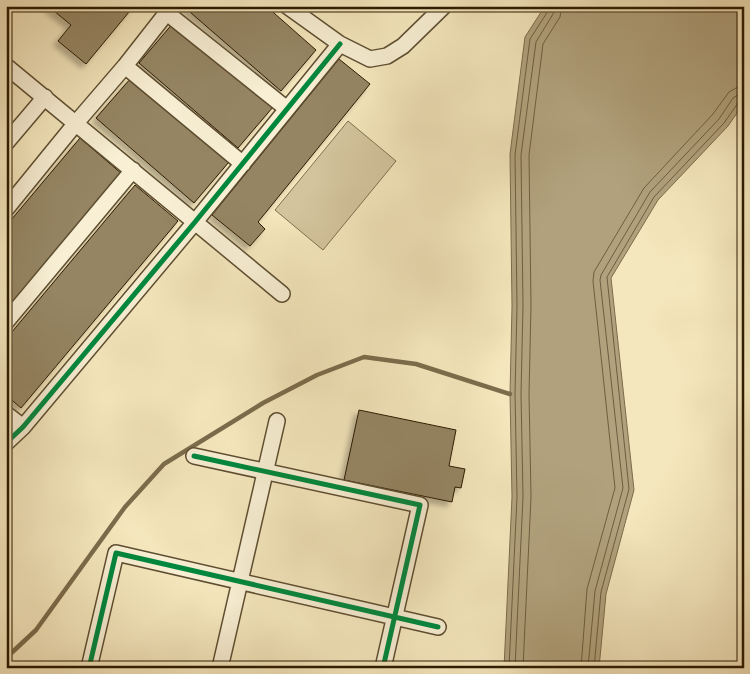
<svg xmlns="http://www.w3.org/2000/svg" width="750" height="674" font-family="'IM FELL Great Primer',serif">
	<defs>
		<filter id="shadow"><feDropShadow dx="-4.5" dy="4.5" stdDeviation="2.5" flood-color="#0004"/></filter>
	</defs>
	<rect width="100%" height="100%" fill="#f5e7bd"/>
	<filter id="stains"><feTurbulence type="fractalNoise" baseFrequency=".004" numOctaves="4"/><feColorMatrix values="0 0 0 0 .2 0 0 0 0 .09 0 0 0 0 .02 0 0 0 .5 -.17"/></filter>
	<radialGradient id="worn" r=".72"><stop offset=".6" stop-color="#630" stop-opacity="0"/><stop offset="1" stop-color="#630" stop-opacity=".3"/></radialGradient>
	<path fill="#d3c49d" stroke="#807050" d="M348,121l48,40 -73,89 -48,-40z"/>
	<path fill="#b1a27d" stroke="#7c6c4c" d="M545,6h199v97l-16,23 -70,74 -47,78 23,212 -28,104 -7,74h-95l8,-171 -2,-103 2,-88 -2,-152 15,-117z"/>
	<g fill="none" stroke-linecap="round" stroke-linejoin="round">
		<path stroke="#6e5e40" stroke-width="1" d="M509,668l8,-171 -2,-103 2,-88 -2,-151 15,-116 18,-28 1,-5
			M515,668l8,-171 -2,-103 2,-88 -2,-151 15,-113 17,-28 2,-8
			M523,668l8,-171 -2,-103 2,-88 -2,-151 14,-111 17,-27 2,-11
			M581,668l6,-79 28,-101 -22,-207 1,-9 50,-84 69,-74 16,-22 7,-4 8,-1
			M588,668l7,-77 28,-103 -23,-208 1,-5 49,-83 69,-73 14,-21 5,-3 6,-1
			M594,668l7,-76 28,-103 -22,-212 47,-80 70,-74 14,-20 6,-2"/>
		<path stroke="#7c6c4c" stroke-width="4.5" d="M6,658l30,-28 89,-123 39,-43 99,-61 54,-28 47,-18 52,7 94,30"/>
	</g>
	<path fill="#958563" stroke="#2c1b02" filter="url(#shadow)" d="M48,6h86l-48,58 -28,-23 13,-16z
		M183,6h83l50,44 -35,41z
		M174,22l99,85 -35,41 -99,-85z
		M339,59l31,25 -112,138 7,7 -15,17 -38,-31z
		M131,78l98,84 -35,41 -98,-85z
		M80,138l42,36 -116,138v-86z
		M135,185l43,36 -157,187 -15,-13v-56z
		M359,410l97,20 -7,36 16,3 -4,19 -6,-1 -3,15 -108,-22z"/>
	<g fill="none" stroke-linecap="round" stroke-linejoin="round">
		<g stroke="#5e4e31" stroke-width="18">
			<path id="minor" d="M287,6l53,38 30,15 17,-3 16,-10 41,-40
				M167,13l120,96
				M6,66l276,228
				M125,66l118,98
				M6,143l39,-46
				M6,209l70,-86 49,-57 47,-60
				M6,322l127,-152
				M6,414l17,13
				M6,443l17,-16 172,-205 145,-178
				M194,456l226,49 -37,163
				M89,668l27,-115 322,74
				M220,668l57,-247"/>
		</g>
		<use href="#minor" stroke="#f8efd4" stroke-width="15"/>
		<g stroke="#f8efd4" stroke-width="8">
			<path id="cycleway" d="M6,443l17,-16 172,-205 145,-178
				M194,456l226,49 -37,163
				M89,668l27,-115 322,74"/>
		</g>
		<use href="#cycleway" stroke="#00873e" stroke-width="5"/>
	</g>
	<rect width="750" height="674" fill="none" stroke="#f5e7bd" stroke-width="25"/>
	<rect x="8" y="8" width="735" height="659" fill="none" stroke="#2c1b02" stroke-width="2.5"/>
	<rect x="12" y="12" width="725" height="649" fill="none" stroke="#2c1b02"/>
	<rect width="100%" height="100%" filter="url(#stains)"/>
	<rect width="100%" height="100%" fill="url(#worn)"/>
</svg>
